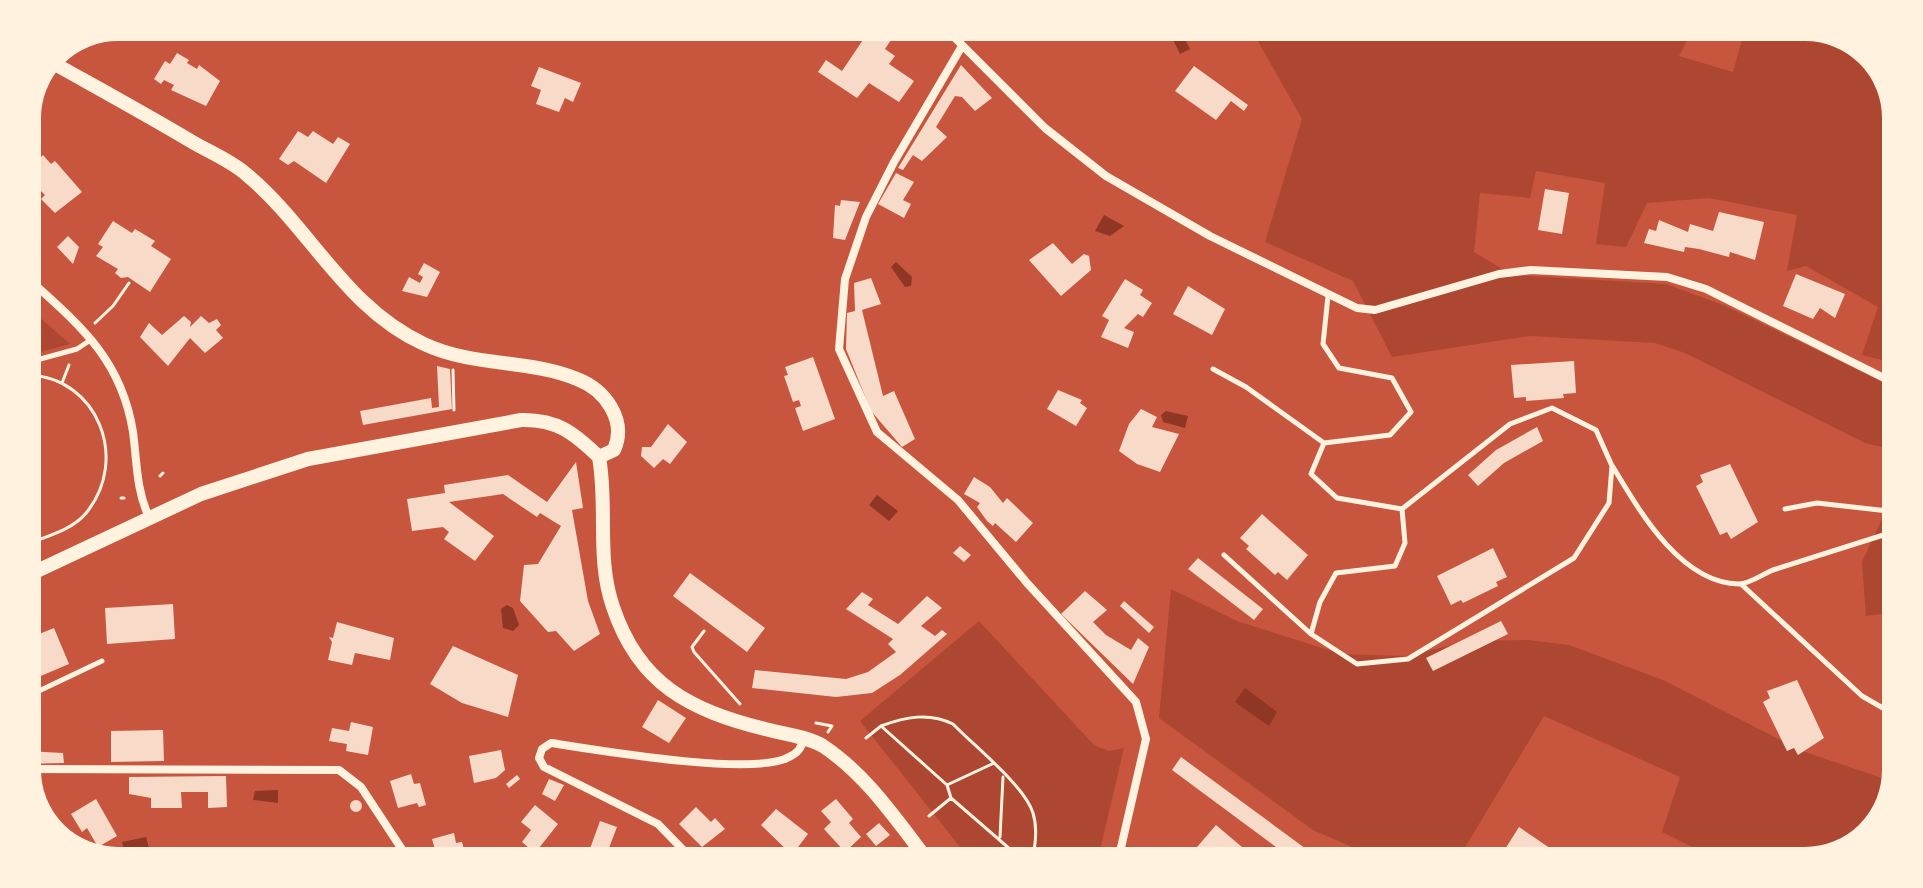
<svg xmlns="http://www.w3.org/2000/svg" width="1923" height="888" font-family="'Sofia Sans Condensed',sans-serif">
	<rect width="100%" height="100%" fill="#c8553d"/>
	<path fill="#ae4732" d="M1250,27l443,2 -14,27 54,16 12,-43h97l40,31 19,51 -3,224 -7,-1 -9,26 -20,-5 16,-48 -72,-41 -19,5 10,-56 -88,-17 -62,5 -21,44 -30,-3 9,-61 -69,-12 -6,27 -50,-5 -6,59 38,23 154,9 57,21 175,84 -1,93 -3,-32 -29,-7 -180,-90 -30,-10 -125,-7 -138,21 -39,-76 -88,-39 37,-123z
		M22,302l48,42 -48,13z
		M1897,487l-1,125 -30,4 -4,-54z
		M1171,589l66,32 104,33 65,2 64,-15 58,-1 41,5 94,35 139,71 92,31v25l-35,43 -53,16h-75l-69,-34 18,-55 -136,-61 -89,148h-64l-78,-34 -154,-112z
		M979,621l115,124 15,6 15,-3 -23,98 -12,17 -117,-1 -112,-141z"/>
	<path fill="#8f3625" d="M1167,27h12l11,22 -10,5z
		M1104,215l20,11 -14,10 -15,-5z
		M896,262l16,15 -1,9 -6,1 -14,-20z
		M1166,411l22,5 -3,12 -22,-6 -2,-7z
		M877,495l21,16 -9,10 -20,-16z
		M507,605l6,3 6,17 -6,6 -10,-3 -2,-19z
		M1245,688l32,24 -8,14 -34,-24z
		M278,790v13l-25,-3 2,-9z
		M146,837l3,11 -24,6 -3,-12z"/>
	<path fill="#f7dbc8" d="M534,24h17l-5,14 -15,-6z
		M873,25h28l-16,24 10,7 -6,8 25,17 -15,21 -30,-19 -12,15 -39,-26 8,-12 16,11z
		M177,53l12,7 -2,3 10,6 2,-4 21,16 -14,25 -35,-16 3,-5 -10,-5 -3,4 -7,-5 11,-18 5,3z
		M961,65l31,33 -17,13 -13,-14 -7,-1 -19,31 11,10 -25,24 -9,-6 -10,15 -5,-2z
		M1194,66l54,39 -4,6 -13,-10 -15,19 -41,-29z
		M539,67l42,16 -8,19 -8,-4 -6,14 -23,-8 5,-14 -10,-4z
		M298,131l10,6 5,-6 20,13 5,-7 12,7 -24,39 -32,-22 -6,4 -9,-6z
		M43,155l8,9 4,-3 27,31 -27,21 -14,-14 4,-4 -10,-10 -7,7 -6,-5v-10z
		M896,173l18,9 -11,18 8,4 -7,14 -26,-14z
		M1545,189l24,4 -7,41 -24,-4z
		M841,200l19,2 -15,38 -12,-2 2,-33 5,1z
		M1719,212l45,10 -9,38 -25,-8 -1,5 -30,-8 -14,-2 -1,5 -40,-9 5,-14 7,2 3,-11 29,12 2,-8 23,7z
		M113,221l19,12 3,-4 20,12 -4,5 20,13 -21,33 -22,-15 -7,1 -6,-5 3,-4 -22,-13 7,-9 -5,-3z
		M68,236l11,11 -6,17 -16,-17z
		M1053,243l19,21 12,-10 5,2 2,14 -30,26 -32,-36z
		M424,263l16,9 -13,25 -25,-6 7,-14 11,6 3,-6 -5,-3z
		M1796,274l49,20 -10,24 -15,-10 -7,11 -30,-13z
		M871,278l10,26 -19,6 21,86 11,-5 21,48 -13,8 -31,-36 -25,-62 1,-36 8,-2 -1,-28z
		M1125,279l18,11 -3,5 12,8 -9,14 -5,-3 -14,14 10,4 -6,16 -27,-11 8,-17 -7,-4z
		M1188,286l37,23 -13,26 -39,-21z
		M184,316l7,6 -1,5 11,-11 8,7 8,-4 4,6 -5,5 7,8 -18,15 -15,-15 -22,28 -28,-29 9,-14 13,12z
		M813,357l22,62 -32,12 -8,-23 6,-2 -2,-6 -6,2 -9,-26 4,-1 -3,-8z
		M1574,361l2,32 -13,1 1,4 -38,3v-4l-12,1 -3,-33z
		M437,366l13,3 2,40 -89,16 -3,-14 71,-13 1,10 7,-1z
		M1058,390l24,10 -2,3 7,5 -11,18 -29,-17z
		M1141,409l16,8 -5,10 27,7 -19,38 -23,-8 -18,-13 10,-27z
		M668,424l19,18 -17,22 -7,-5 -9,9 -13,-12 1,-9h9z
		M1537,427l6,14 -39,22 -26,23 -10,-11 28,-25z
		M576,462l7,46 -11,2 16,91 12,33 -26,17 -18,-20 -8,1 -28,-31 4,-36 14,-1 23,-38 -21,-13 -3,4 -34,-23 -54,8 45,34 -19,25 -31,-22 5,-7 -6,-5 -31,4 -5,-32 38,-6 -1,-8 64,-10 39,27z
		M1730,464l28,58 -27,17 -4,-7 -7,3 -24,-49 7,-4 -3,-7z
		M974,477l16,10 13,16 4,-5 26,25 -17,19 -21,-19 -2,3 -6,-5 -10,-14 3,-4 -16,-9z
		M1262,514l46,41 -21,25 -9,-8 -3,3 -29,-26 3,-3 -9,-8z
		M960,546l11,9 -7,7 -11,-9z
		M1493,548l14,29 -11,5 2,4 -35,17 -2,-3 -10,5 -14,-29z
		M1198,558l65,51 -9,11 -66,-51z
		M690,573l75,55 -18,24 -74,-56z
		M1085,591l22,19 -14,12 13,13 25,15 7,-12 11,9 -16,37 -72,-70z
		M862,592l11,7 -5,6 30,19 29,-28 15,12 -21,18 14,10 7,-6 5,4 -47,41 -28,18 -36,4 -84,-9 3,-18 91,9 22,-7 28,-20 -8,-8 5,-5 -47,-30z
		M1124,601l30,26 -5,6 -29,-27z
		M173,604l2,35 -68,5 -2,-36z
		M1501,621l7,13 -75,37 -7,-13z
		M337,622l57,16 -4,22 -35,-7 -3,12 -24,-5 4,-18 -3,-5 4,1z
		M54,628l15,36 -47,20v-43z
		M453,646l65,29 -10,42 -46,-14 -32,-19z
		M1797,680l27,58 -26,17 -4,-7 -7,3 -24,-49 7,-4 -3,-7z
		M658,700l28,18 -17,25 -27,-16z
		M351,722l22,5 -5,28 -22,-4 1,-7 -18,-3 3,-13 17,3z
		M163,730l1,31 -53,1v-31z
		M501,750l4,20 -9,8 -22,5 -5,-27z
		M26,751l37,2 1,10 -42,1z
		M1181,757l132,97 -8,10h-6l-127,-94z
		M411,774l3,10 6,-1 6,22 -7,2 -2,-4 -19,5 -8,-27z
		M517,775l3,4 -11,9 -3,-4z
		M226,776l1,31 -19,1v-16h-27l1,16h-31v-10l-22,-4v-17z
		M549,779l15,6 -9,16 -13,-7z
		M96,799l21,37 -19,11 -11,-19 -5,4 -11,-18z
		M836,799l17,20 -4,4 12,14 -16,15 -21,-23 7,-7 -10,-11z
		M350 806a6 6 0 1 1 12 0a6 6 0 1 1-12 0Z
		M535,805l23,19 -23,29 -13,-11 9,-12 -10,-8z
		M696,807l15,15 4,-4 10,11 -23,18 -23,-23z
		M776,809l32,25 -16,21 -31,-30z
		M600,821l17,6 -13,34 -17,-4z
		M879,823l11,12 -14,11 -10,-12z
		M1216,825l46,39 -60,-1 -11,-9z
		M1519,827l44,30 17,8h-85z
		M454,833l2,10 6,-1 5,18h-29l-6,-21z"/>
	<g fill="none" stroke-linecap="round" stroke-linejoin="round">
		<path stroke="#fff3e0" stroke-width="3" d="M95,323l18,-17 16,-23
			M453,370l1,40
			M62,383l7,-18
			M160,476l3,-3
			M121,498h3
			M22,546c22,-9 50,-15 65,-34 42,-53 11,-134 -58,-137
			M704,631l-12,16 2,5 46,52
			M816,723l16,3 -4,6
			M881,726c24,-9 48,-14 72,-2 21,22 71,61 80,89 5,16 2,33 -1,50
			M866,738l15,-12 66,59 4,13 75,65
			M947,785l45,-21
			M929,816l22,-18
			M1000,837l3,-60"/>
		<path stroke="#fff3e0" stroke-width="5" d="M1328,296l-5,48 16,24 53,10 19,34 -21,23 -66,8 -13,31 26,24 65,11
			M22,364l55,-15 15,-10
			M1213,369l33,18 78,56
			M1613,467c26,43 67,116 126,117 10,0 24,-10 34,-14 41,-13 82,-26 123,-39
			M1785,509l32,-6 80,9
			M1224,555l87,79 46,30 51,-5 166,-101 35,-55 3,-37 -16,-36 -44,-22 -42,16 -108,85 3,34 -10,23 -59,7 -16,29 -9,32
			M1741,584l121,112 33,19
			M22,699l80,-38"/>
		<path stroke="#fff3e0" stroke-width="8" d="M943,26l102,102 61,48 104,60 147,72 18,2 124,-36 32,-4 136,7 39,12 192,96
			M962,46l-68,116 -28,55 -21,62 -6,70 38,83 81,68 69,83 109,119 10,37 -26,113 3,11
			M22,273c54,49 99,83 111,159 4,29 3,58 16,85
			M22,769l317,1 22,17 48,73
			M694,861l-36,-37 -114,-57 -5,-9 3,-9 9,-6c46,7 202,34 238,14 9,-4 12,-9 15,-18
			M739,861l21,-8 19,9"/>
		<path stroke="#fff3e0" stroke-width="14" d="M46,59c48,27 96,53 143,81 18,11 41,20 57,34 64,53 99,134 178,170 49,23 104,15 153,35 29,11 50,42 37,71l-15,7
			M599,457c9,50 -3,101 14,150 26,78 77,103 152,122 18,5 42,7 58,17 44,29 74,75 106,116
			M22,578l179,-84 107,-35 213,-39c36,-1 53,13 78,37"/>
	</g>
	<path d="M0 0H1923V888H0ZM118 36H1805A82 82 0 0 1 1887 118V770A82 82 0 0 1 1805 852H118A82 82 0 0 1 36 770V118A82 82 0 0 1 118 36Z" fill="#fff3e0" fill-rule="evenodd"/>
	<path fill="none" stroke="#fff3e0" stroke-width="10" d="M118 36H1805A82 82 0 0 1 1887 118V770A82 82 0 0 1 1805 852H118A82 82 0 0 1 36 770V118A82 82 0 0 1 118 36Z"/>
</svg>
